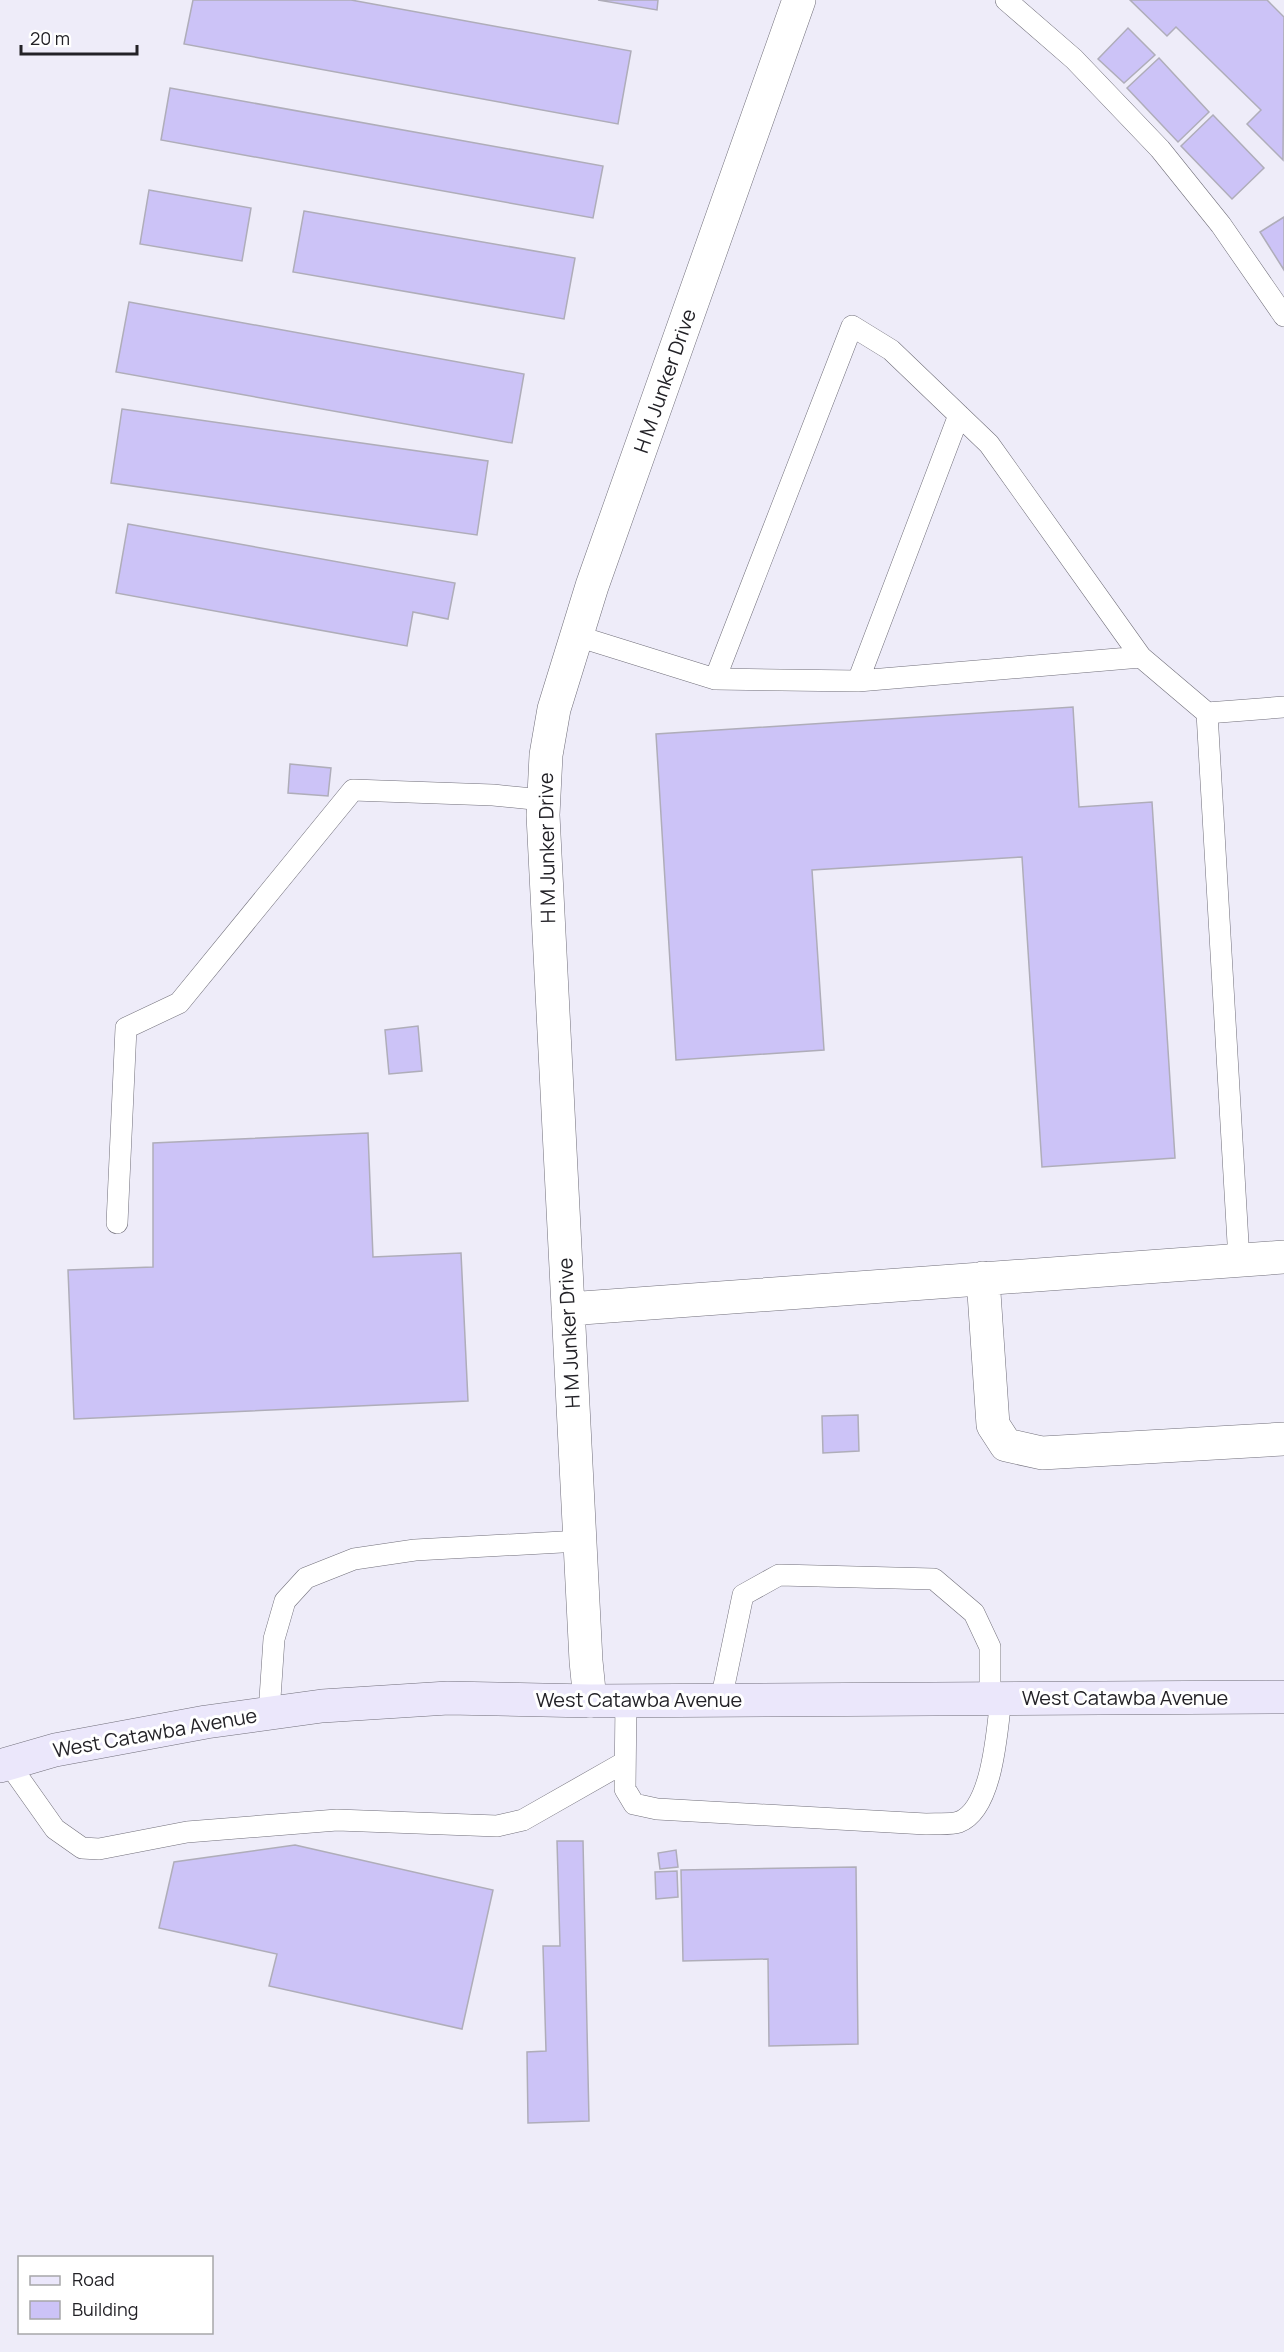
<svg xmlns="http://www.w3.org/2000/svg" width="1284" height="2352" font-family="Manrope,sans-serif">
	<rect width="100%" height="100%" fill="#eeecf9"/>
	<path fill="#ccc3f7" stroke="#afadb9" stroke-width="1.5" d="M193,0h158l280,51 -13,73 -434,-80z
		M598,0h60l-1,10z
		M1130,0h137l17,17 -1,143 -36,-36 14,-14 -85,-83 -9,9z
		M1128,28l27,27 -31,28 -26,-24z
		M1159,58l50,54 -31,30 -51,-54z
		M170,88l433,78 -10,52 -432,-78z
		M1213,115l51,53 -32,31 -51,-53z
		M149,190l102,18 -9,53 -102,-17z
		M304,211l271,47 -11,61 -271,-47z
		M1284,217v53l-24,-38z
		M129,302l395,72 -12,69 -396,-71z
		M122,409l366,52 -11,74 -366,-52z
		M128,524l327,59 -7,36 -35,-7 -6,34 -291,-53z
		M1073,707l6,100 73,-5 23,356 -133,9 -20,-310 -210,13 12,180 -148,10 -20,-326z
		M290,764l41,4 -3,28 -40,-3z
		M418,1026l4,45 -33,3 -4,-44z
		M368,1133l5,124 88,-4 7,148 -394,18 -6,-149 85,-3v-124z
		M858,1415l1,36 -36,2 -1,-37z
		M557,1841h26l6,280 -61,2 -1,-71 19,-1 -3,-105h17z
		M295,1845l198,45 -31,139 -193,-43 8,-32 -118,-26 15,-66z
		M676,1850l2,17 -18,2 -2,-16z
		M856,1867l2,177 -89,2 -1,-87 -85,2 -2,-91z
		M677,1871l1,26 -22,2 -1,-27z"/>
	<g fill="none" stroke-linecap="round" stroke-linejoin="round">
		<g stroke="#716f7a" stroke-width="22">
			<path id="lane" d="M1006,0l68,59 86,90 61,76 63,91
				M577,636l138,43 137,-353 39,24 98,94 152,213 66,56 77,-6
				M715,679l143,2 101,-266
				M858,681l283,-24
				M1207,713l32,547
				M117,1223l9,-195 53,-25 174,-213 140,5 50,5
				M626,1700l-1,89 9,15 23,5 269,15c10,-1 24,1 33,-2 34,-13 38,-92 42,-124
				M721,1700l22,-105 36,-20 155,4 40,34 16,34v52
				M269,1713l5,-74 11,-38 21,-23 48,-19 61,-9 165,-9
				M9,1764l46,65 27,19 17,1 88,-17 150,-12 160,6 26,-6 102,-58"/>
		</g>
		<g stroke="#716f7a" stroke-width="34">
			<path id="street" d="M983,1278l10,147 13,20 36,8 242,-14
				M568,1309l716,-52
				M590,1701l-4,-40 -43,-846 3,-60 8,-46 38,-123 207,-586"/>
		</g>
		<g stroke="#716f7a" stroke-width="34">
			<path id="secondary" d="M0,1766l55,-16 151,-28 116,-16 126,-8 142,3 694,-4"/>
		</g>
		<use href="#lane" stroke="#fff" stroke-width="21"/>
		<use href="#street" stroke="#fff" stroke-width="33"/>
		<use href="#secondary" stroke="#ebe7fb" stroke-width="33"/>
	</g>
	<g text-anchor="middle" stroke-width="6" stroke-linejoin="round" paint-order="stroke">
		<g font-size="20" fill="#232227" stroke="#fff">
			<text transform="translate(665 381) rotate(-71)" y="7">H M Junker Drive</text>
			<text transform="translate(547 848) rotate(-91)" y="7">H M Junker Drive</text>
			<text transform="translate(569 1333) rotate(-93)" y="7">H M Junker Drive</text>
			<text x="1125" y="1705">West Catawba Avenue</text>
			<text x="639" y="1707">West Catawba Avenue</text>
			<text transform="translate(155 1733) rotate(-10)" y="7">West Catawba Avenue</text>
		</g>
	</g>
	<rect x="18" y="2256" width="195" height="78" fill="#ffffff" stroke="#a7a7a9" stroke-width="1.5"/>
	<rect x="30" y="2276" width="30" height="9" fill="#ebe7fb" stroke="#a7a7a9" stroke-width="1.5"/>
	<text x="72" y="2286" font-size="18" fill="#232227">Road</text>
	<rect x="30" y="2301" width="30" height="18" fill="#ccc3f7" stroke="#a7a7a9" stroke-width="1.5"/>
	<text x="72" y="2316" font-size="18" fill="#232227">Building</text>
	<path d="M21 45v9h116v-9" fill="none" stroke="#232227" stroke-width="3"/>
	<text x="30" y="45" font-size="18" fill="#232227" stroke="#ffffff" stroke-width="4.5" paint-order="stroke">20 m</text>
</svg>
